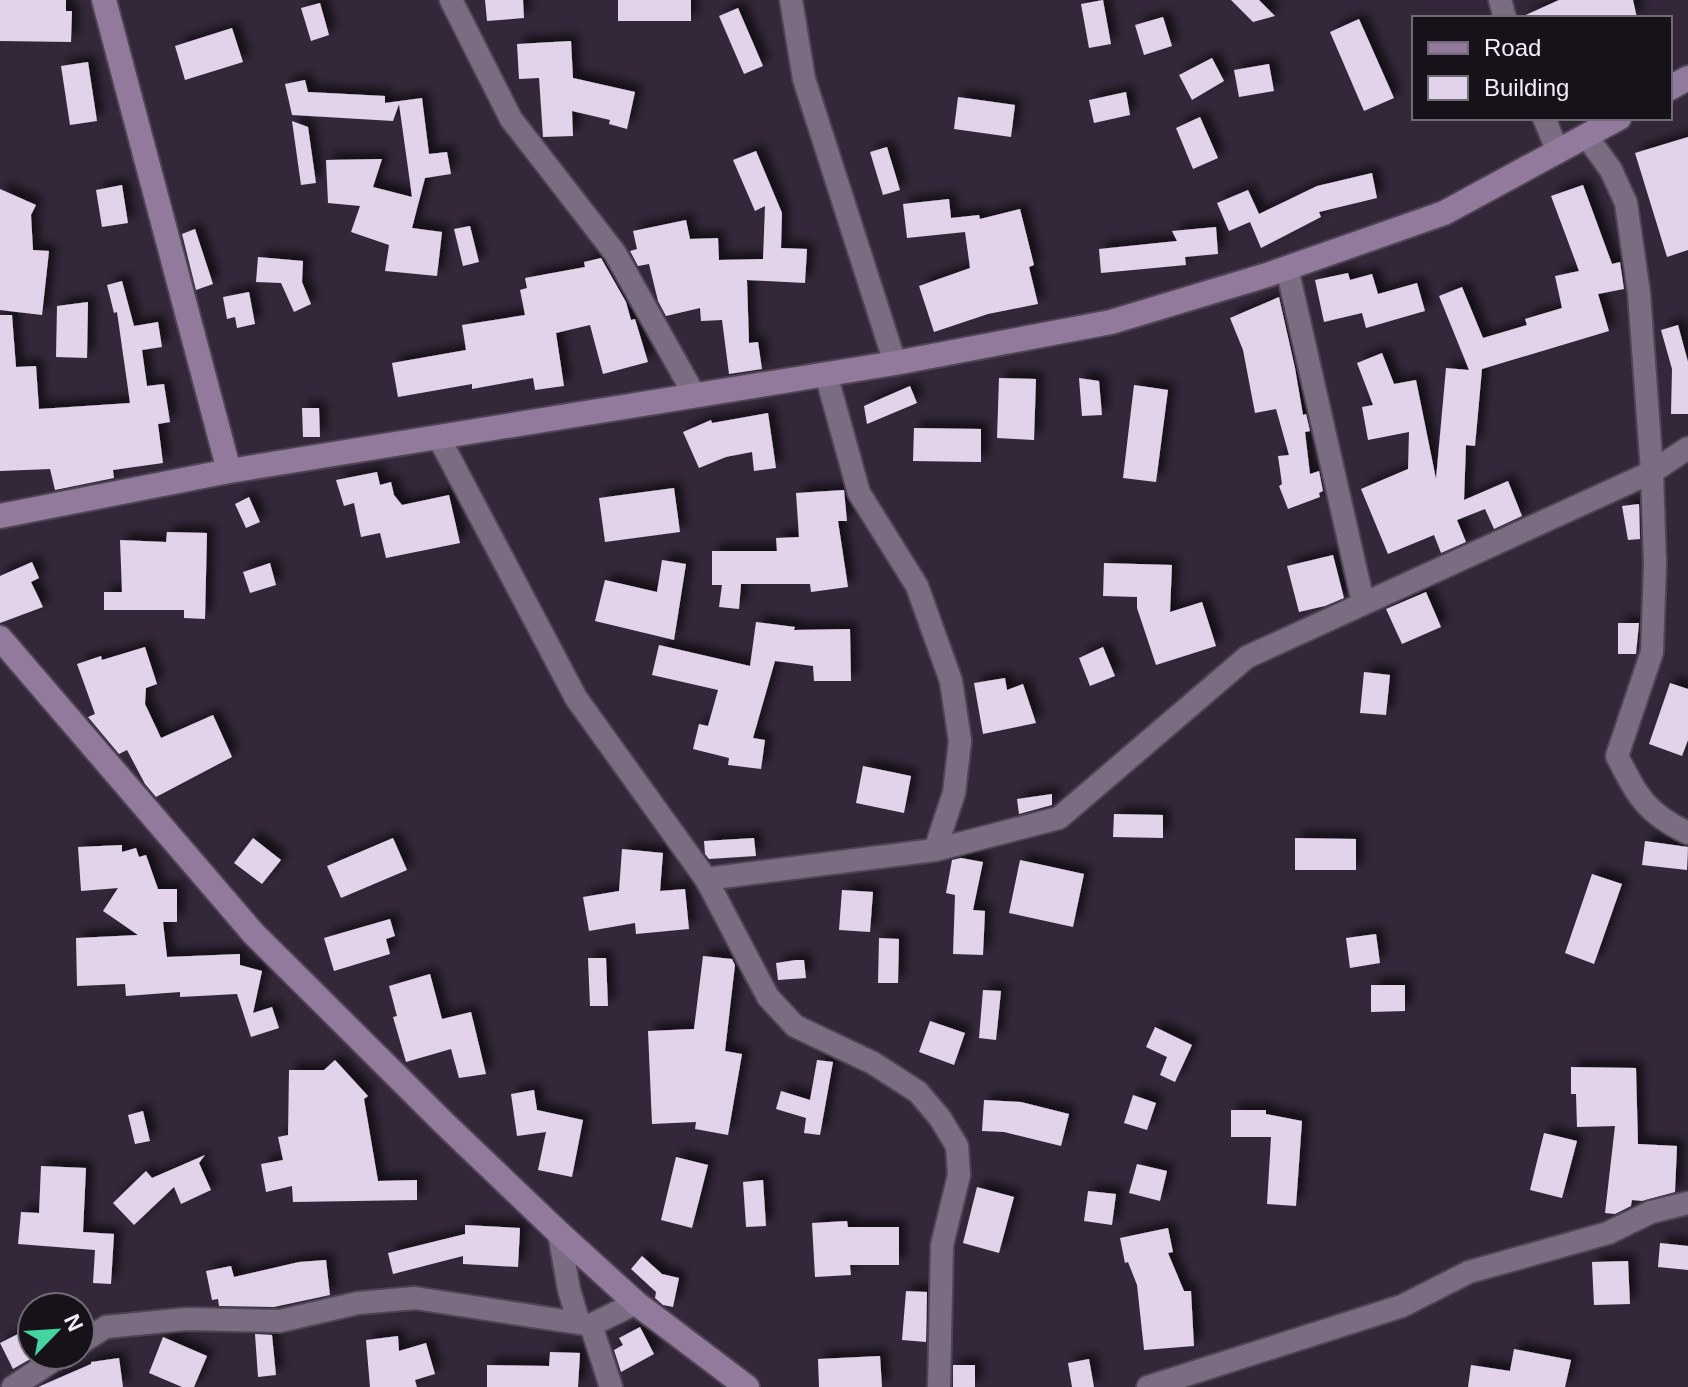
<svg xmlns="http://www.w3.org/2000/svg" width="1688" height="1387" font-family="Helvetica,sans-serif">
	<defs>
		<filter id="shadow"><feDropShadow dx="7" dy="-7" stdDeviation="4" flood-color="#0009"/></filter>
	</defs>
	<rect width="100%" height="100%" fill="#332739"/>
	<path fill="#e2d2ea" filter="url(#shadow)" d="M0,0h66v11h6l-1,31 -71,-1z
		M485,0h38l1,18 -37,3z
		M618,0h73v21h-73z
		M1103,0l8,44 -22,4 -8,-44z
		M1231,0h28l16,16 -22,6z
		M1559,0h74l4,18h-118z
		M320,3l9,32 -18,6 -10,-33z
		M738,8l25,58 -19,8 -25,-58z
		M1163,17l9,29 -28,9 -9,-30z
		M1359,19l35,79 -30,13 -34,-79z
		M232,28l11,34 -58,18 -10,-34z
		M571,41l2,37 62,14 -8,37 -18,-5 1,-4 -38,-9 1,25 -30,1 -4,-59 -20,1 -2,-35z
		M1212,58l12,23 -32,19 -13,-25z
		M88,62l9,59 -27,4 -9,-59z
		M1269,64l5,27 -35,6 -5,-27z
		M305,80l3,12 77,4v7l37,-5 7,56 18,-2 4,22 -26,4 -13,50 30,4 -5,44 -52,-5 4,-26 -38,-13 9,-26 -32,-3 -2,-43 56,-1 -9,28 39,10 -13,-93 -6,17 -101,-6 -7,-31z
		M1126,92l4,23 -36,8 -5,-23z
		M958,97l57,8 -4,32 -57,-8z
		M1200,117l18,41 -25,11 -17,-41z
		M292,121l16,6 8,56 -15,2z
		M1688,137v113l-21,7 -32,-104z
		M887,147l13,43 -17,5 -13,-43z
		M756,151l26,62 -1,35 26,1 -2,34 -58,-3 2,63 9,-1 4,27 -33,5 -7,-54 -21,1 -1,-13 -34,8 -8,-15 -9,-37 -11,2 -8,-15 7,-2 -4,-18 53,-11 4,19 28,-1 1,22 44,-1 2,-53 -10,5 -22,-51z
		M1372,173l5,25 -58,14 2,5 -60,31 -11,-26 -21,9 -12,-28 31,-13 11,24 58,-28z
		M122,185l6,38 -26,4 -6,-37z
		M1583,185l29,79 8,-2 4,27 -26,5 11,37 -127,38 -7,77 -9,-1 -2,55 44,-19 14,35 -28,13 -9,-20 -28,11 9,22 -25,11 -7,-18 -46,19 -27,-65 47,-20 1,-37 -41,8 -6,-33 11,-2 -16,-42 25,-10 12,31 22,-4 20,99 10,-111 23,2 -30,-74 23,-9 21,51 44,-13 -2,-6 37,-11 -7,-32 24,-5 -28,-75z
		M0,189l36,16 -5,10 2,35 16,1 -7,64 -42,-5z
		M949,199l2,19 28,-3 1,4 40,-10 14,56 -5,2 9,37 -50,10 -54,18 -15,-46 51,-18 -5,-36 -58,6 -4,-34z
		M470,226l9,36 -16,4 -9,-37z
		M1216,227l2,27 -33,3 1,8 -85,8 -2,-24 78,-8 -5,-10z
		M195,229l18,55 -17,6 -14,-56z
		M258,257l45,4 -1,21 9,22 -17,8 -13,-29 -25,-1z
		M601,258l25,44 5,18 4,-1 13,43 -45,12 -13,-49 -34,8 8,53 -29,4 -2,-12 -61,11v-5l-74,13 -6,-34 74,-13 -4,-25 63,-10 -5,-25 7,-2 -2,-10 60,-11 -1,-5z
		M1348,273l2,7 22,-6 6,20 39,-11 8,28 -59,17 -4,-15 -38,9 -9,-42z
		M122,281l12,45 24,-4 4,25 -20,3 5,36 17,-2 6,38 -12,2 5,39 -50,7 1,8 -59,12 -5,-21 -50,2v-156h12l4,52 20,-1 3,43 91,-6 -13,-91 -3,1 -7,-28z
		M249,292l6,32 -18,4 -2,-11 -8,2 -4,-22z
		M1279,297l16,71 8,47 3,-1 4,17 -5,1 5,42 9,-3 4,20 -4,2 1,4 -32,12 -9,-23 3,-2 -4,-28 11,-1 -13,-46 -21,4 -12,-63 -13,-32z
		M88,302l-1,56 -31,-1 1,-51z
		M1678,325l10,37v52h-17l1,-45 -11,-39z
		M999,378l37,1 -2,61 -37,-2z
		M1079,378l20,3 3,34 -20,1z
		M1134,385l34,5 -12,92 -33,-4z
		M910,386l7,17 -50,21 -3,-18z
		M302,408h17l1,29h-17z
		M768,413l8,55 -22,3 -2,-19 -26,5 -27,11 -16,-36 28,-12 1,3z
		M914,428l67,1v33l-68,-1z
		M377,472l3,13 11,-3 3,13 8,10 47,-10 11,48 -74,15 -6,-25 -19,4 -7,-34 -10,3 -8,-26z
		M674,488l6,44 -75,10 -6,-44z
		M844,490l3,31h-9l10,66 -37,5 -1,-8h-69l-2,25 -20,-2 3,-22h-10v-34h65l-1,-13 23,-1 -3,-44z
		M249,497l11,25 -14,6 -11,-24z
		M1639,504l1,35 -12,1 -6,-34z
		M167,532l40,1 -2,86 -21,-1v-8h-80v-18h18l-2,-52 46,2z
		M1333,555l11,43 -19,8 -26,6 -12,-46z
		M662,560l24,4 -12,76 -79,-19 10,-41 52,12z
		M32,562l7,16 -8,4 12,25 -43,16v-47z
		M270,563l6,22 -26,8 -7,-21z
		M1104,563l68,2 -2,47 32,-10 14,44 -60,19 -19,-57v-11l-34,-1z
		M1426,592l15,35 -39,17 -16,-35z
		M756,622l39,5 -1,3 56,-1 1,52h-37l-1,-15 -38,-5 -22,77 12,2 -4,29 -33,-4 1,-7 -36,-9 6,-25 9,2 10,-36 -66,-15 7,-30 91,21z
		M1618,623h21l-3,31h-18z
		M145,647l12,37 -11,4 -1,16 16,34 52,-23 19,42 -76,40 -11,-13 -18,-34 -8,4 -31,-37 7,-3 -18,-50 24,-8 1,4z
		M1103,647l12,29 -25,10 -11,-28z
		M1364,672l26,3 -4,40 -26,-2z
		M1005,678l2,12 16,-6 13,39 -53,11 -9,-51z
		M1670,683l18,6v51l-6,16 -33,-12z
		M863,766l48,10 -7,37 -48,-10z
		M1052,794v11l-33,9 -2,-15z
		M1114,814l49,1v23l-50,-1z
		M253,838l28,22 -19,24 -28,-21z
		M393,838l14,32 -66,28 -14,-32z
		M754,838l2,18 -47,3 -4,-5 -1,-13z
		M1295,838l61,1v31h-61z
		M1645,841l43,6 -1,23 -45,-5z
		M122,845v7l14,-4 3,9 7,-2 12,34h19v33h-14l4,35 73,-3v11l22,6 -9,42 19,-6 7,21 -28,9 -14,-43 -57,3v-5l-54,4 -1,-12 -48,2 -1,-48 62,-3 -35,-24 15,-23 -37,3 -3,-44z
		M622,849l41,4 -3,38 25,-2 4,40 -53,5 -1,-11 -46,8 -6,-34 36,-6z
		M961,858l22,4 -10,48 12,1 -2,44 -30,-1 2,-59 -9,-2 6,-33z
		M1020,860l64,14 -11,53 -64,-14z
		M1592,874l30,10 -28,80 -29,-11z
		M842,890l31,2 -3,40 -31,-2z
		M390,919l5,17 -9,3 4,15 -56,17 -10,-33z
		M1376,934l4,29 -30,5 -4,-30z
		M879,938l20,1 -1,44h-20z
		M703,956l29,3 3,6 -10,86 17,3 -14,81 -33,-6 1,-7 -44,2 -4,-93 46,-2z
		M588,958h18l2,48h-18z
		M796,960h8l2,18 -28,2 -2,-17z
		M430,974l12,45 29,-7 15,62 -27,4 -8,-29 -45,13 -13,-45 4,-1 -8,-30z
		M1371,985h34v26l-34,1z
		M983,990l18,1 -5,49 -17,-2z
		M930,1021l35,12 -11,32 -35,-13z
		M1155,1027l37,18 -17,37 -15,-7 7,-18 -21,-10z
		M335,1060l33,36 -4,3 14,82 39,-1v20l-124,2 -1,-16 -26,6 -5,-28 22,-4 -5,-23 10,-2 1,-65h35z
		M817,1060l16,2 -13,73 -16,-2 2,-15 -30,-9 5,-18 29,9z
		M1571,1067l65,1 2,76 39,2 -2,46 -33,9 -10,-1 -1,6 -16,8 -10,-1 10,-87 -38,1 -1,-33h-5z
		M534,1090l3,20 46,10 -11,57 -34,-7 8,-38 -29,4 -6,-42z
		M1133,1095l23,8 -9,27 -23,-7z
		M984,1100l37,2 48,12 -8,32 -57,-14 -22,-1z
		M1231,1110h35v4l36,7 -6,85 -29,-2 4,-67h-40z
		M143,1111l7,30 -15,3 -7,-29z
		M1544,1133l33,8 -15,57 -32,-8z
		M205,1155l-6,8 12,27 -30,14 -7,-17 -40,38 -21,-22 33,-32 6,7z
		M676,1157l32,8 -16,63 -31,-8z
		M1137,1164l30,7 -7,30 -31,-8z
		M41,1166l45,2 -3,64 31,2 -3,50 -18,-1 2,-33 -77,-6 3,-32 18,1z
		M763,1180l3,46 -20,1 -3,-45z
		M977,1187l37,10 -15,56 -36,-10z
		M1088,1191l28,3 -4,31 -28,-4z
		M847,1221l1,6h51v38h-49l1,10 -36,2 -3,-54z
		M465,1225l55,3 -2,39 -55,-3v-8l-70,18 -5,-21 77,-19z
		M1168,1228l5,24 -5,1 16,38h7l3,55 -50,4 -7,-65 -9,-23 -3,1 -5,-25z
		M1660,1243l28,3v24l-30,-3z
		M642,1256l20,18 17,4 -6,29 -10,-2 -8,-7 1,-6 -25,-23z
		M326,1260l4,35 -56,12 -55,-1 -1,-7 -6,1 -6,-29 25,-5 3,11 65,-15z
		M1628,1261l2,43 -36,1 -2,-43z
		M906,1291l21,1 -1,50 -24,-2z
		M32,1327v31l-19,11 -13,-26z
		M640,1327l14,27 -33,18 -7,-22 9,-5 -4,-7z
		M255,1334l17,1 4,40 -18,2z
		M398,1336l1,15 27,-8 9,31 -20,6 2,7h-47l-4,-47z
		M163,1337l44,19 -13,31h-12l-33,-14z
		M1514,1349l57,11 -6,27h-97l3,-22 39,6z
		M550,1352l30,1 -2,34h-91v-22l62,1z
		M880,1356l2,31h-63l-1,-28z
		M119,1358l4,29h-85l53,-23v-2z
		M1089,1359l5,28h-22l-4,-24z
		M953,1365h22v22h-22z"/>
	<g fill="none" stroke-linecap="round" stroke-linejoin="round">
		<g stroke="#4f4454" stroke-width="26">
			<path id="street" d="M451,0l60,119 104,134 80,143
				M791,0l13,79 91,284
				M1500,0l5,18
				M1544,118l14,34
				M1587,137l24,33 15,33 13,90 13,179 3,92 -3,88 -35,104c21,41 29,57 71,77
				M1287,268l76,334
				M826,374l33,119 58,93 34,95 9,60 -6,52 -19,57
				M439,438l137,260 130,181 62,118 27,29 78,37 45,29 22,26 17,28 2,29 -17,70 -3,142
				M706,879l229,-29 124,-32 188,-161 405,-185 36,-24
				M559,1233l10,57 10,33
				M591,1325l20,62
				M80,1343l26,-16 80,-8 94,2 78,-18 57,-5 176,27 45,-22
				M13,1387l48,-32
				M1148,1387l254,-81 67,-34 139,-39 43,-21 37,-9"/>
		</g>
		<g stroke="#4f4454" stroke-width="28">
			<path id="secondary" d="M104,0l125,471
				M1670,88l18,-10
				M0,516l229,-45 666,-108 216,-41 156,-47 177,-62 175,-95
				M0,638l253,295 193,192 113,108 77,70 111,84"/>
		</g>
		<use href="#street" stroke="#7b6c82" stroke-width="22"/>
		<use href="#secondary" stroke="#917a9b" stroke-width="24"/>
	</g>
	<rect x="1412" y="16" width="260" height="104" fill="#17121a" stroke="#706a74" stroke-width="2"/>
	<rect x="1428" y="42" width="40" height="12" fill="#917a9b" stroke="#706a74" stroke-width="2"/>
	<text x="1484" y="56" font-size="24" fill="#f5edfa">Road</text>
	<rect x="1428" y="76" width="40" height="24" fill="#e2d2ea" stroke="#706a74" stroke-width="2"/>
	<text x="1484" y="96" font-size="24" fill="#f5edfa">Building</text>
	<g transform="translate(56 1331) rotate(65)"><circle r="38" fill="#17121a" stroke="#706a74" stroke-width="2"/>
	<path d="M0-6L14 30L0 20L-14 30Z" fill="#44d49f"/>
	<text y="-12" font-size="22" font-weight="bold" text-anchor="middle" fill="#f5edfa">N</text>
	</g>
</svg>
